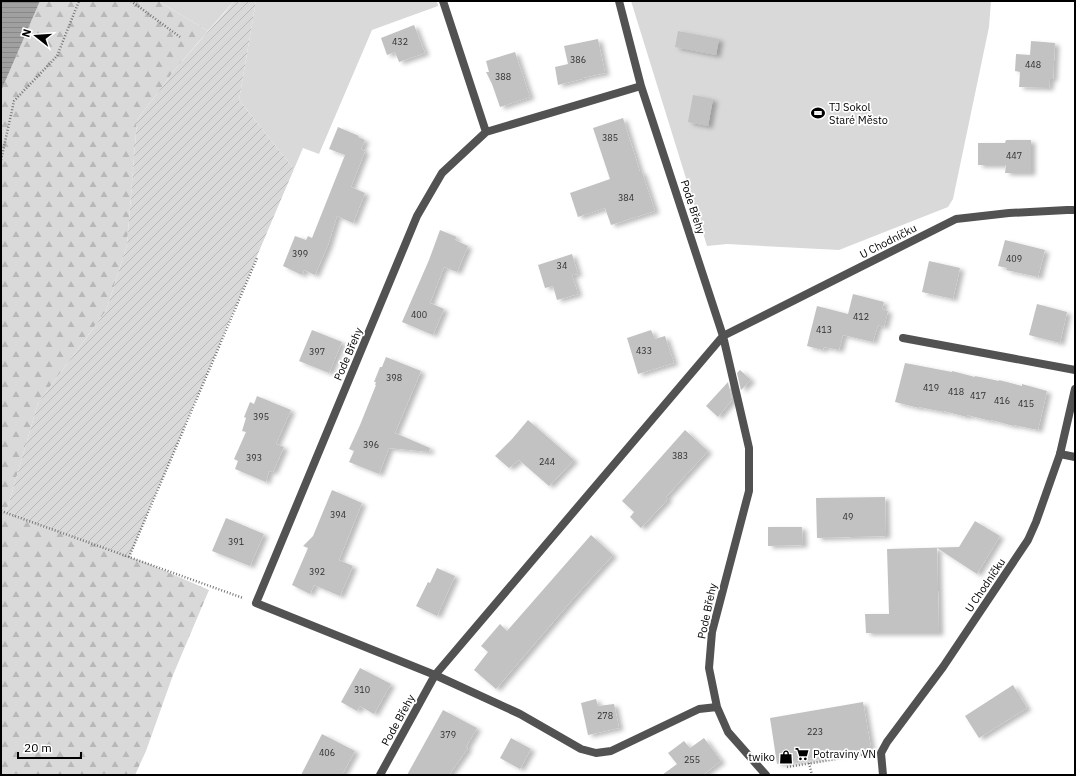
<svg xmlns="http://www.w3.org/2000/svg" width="1076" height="776" font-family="'IBM Plex Sans',sans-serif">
	<defs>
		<pattern id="forest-firs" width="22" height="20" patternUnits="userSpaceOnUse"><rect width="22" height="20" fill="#d9d9d9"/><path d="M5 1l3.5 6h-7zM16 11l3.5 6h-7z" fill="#b8b8b8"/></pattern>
		<pattern id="garden-furrows" width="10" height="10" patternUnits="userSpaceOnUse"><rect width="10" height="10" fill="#d9d9d9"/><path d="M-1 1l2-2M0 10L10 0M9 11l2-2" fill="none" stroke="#b8b8b8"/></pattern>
		<pattern id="water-rules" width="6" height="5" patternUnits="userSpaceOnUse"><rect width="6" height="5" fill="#a0a0a0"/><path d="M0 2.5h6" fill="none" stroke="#888"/></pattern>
		<filter id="shadow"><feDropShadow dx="4.5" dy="2.5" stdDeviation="2" flood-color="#0004"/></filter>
	</defs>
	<rect width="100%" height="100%" fill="#fff"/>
	<path fill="#d9d9d9" d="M158,1h76l-26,30z
		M256,1h181l1,5 -66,24 -53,124 -16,-6 -9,21 -55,-69z
		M631,1h360l-2,26 -36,172 -5,8 -109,43 -112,-6 -20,2z"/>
	<path fill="url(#forest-firs)" d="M40,1h118l50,30 -31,36 -40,53 -10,125 -21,66 -68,92 -32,110 143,51 60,26 -36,85 -27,76 -11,24h-134v-684z"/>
	<path fill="url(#garden-furrows)" d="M234,1h22l-17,99 55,69 -165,388 -123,-44 32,-110 68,-92 21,-66 10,-125 40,-53 49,-56z"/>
	<path fill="url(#water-rules)" d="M1,1h39l-39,90z"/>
	<path fill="#c2c2c2" filter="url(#shadow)" d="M414,25l11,28 -26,9 -4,-10 -8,3 -6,-17z
		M678,31l41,8 -3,16 -41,-8z
		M598,39l7,34 -23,5v1l-24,6 -3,-18 13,-3 -4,-18z
		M1031,41l24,2 -2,36h-3l-1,9 -30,-1 1,-15 -5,-1 1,-17 14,1z
		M515,52l15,45 -30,10 -8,-23 -6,-12h3l-3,-11z
		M693,95l20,4 -5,27 -20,-4z
		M623,118l17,54h2l13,39 -44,14 -6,-17 -27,9 -8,-24 40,-14 -17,-51z
		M338,127l21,9 -1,1 7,3 -4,9 4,2 -14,36 14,6 -12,30 -16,-7 -9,29 -13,30 -11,-5 -2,5 -19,-9 12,-30 11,4 2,-4 4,2 33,-83 -16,-6z
		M1006,140h25v33h-26l1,-8h-28v-22h27z
		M440,230l17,7 -2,3 13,6 -11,26 -13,-5 -14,36 14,6 -11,26 -31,-13 27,-62z
		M1005,240l40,10 -7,27 -32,-7 1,-2 -9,-2z
		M572,254l6,20 -6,1 6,19 -21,6 -4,-14 -8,2 -7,-23z
		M929,261l31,7 -7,31 -31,-7z
		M853,294l31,8 -2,7 6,2 -4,16 -6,-2 -5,17 -30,-7 -4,15 -15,-3 -1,3 -16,-4 10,-40 31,8z
		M1037,304l30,8 -7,31 -31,-8z
		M312,330l30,12 -13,31 -30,-12z
		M651,330l4,9 10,-3 9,27 -36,11 -11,-36z
		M386,357l35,14 -26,62 35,15 -1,4 -40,-4 -10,26 -30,-12 5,-11 -5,-2 11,-24 16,-40h-1l1,-3h-2l6,-15h2z
		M905,363l47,9v-1l23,6v-1l24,5v-1l23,6v-2l25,7 -9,39 -24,-5v1l-23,-6v1l-24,-6v2l-23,-6v1l-25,-5v1l-24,-6z
		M740,370l11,10 -10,10 -4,-17z
		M728,382l4,18 -14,17 -12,-11z
		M257,396l34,14 -15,34 8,3 -11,25 -4,-1 -3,11 -31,-13 3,-8 -4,-2 12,-27 -4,-1 4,-13 -2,-1 6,-15 4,2z
		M528,420l46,40 -25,26 -30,-26 -10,8 -14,-12 17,-17z
		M685,430l23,21 -42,46 2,2 -27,29 -11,-11 4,-5 -12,-11z
		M332,490l30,13 -23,57 14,6 -13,30 -26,-11 -4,9 -18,-9 16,-37 -5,-2 10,-10z
		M885,497l1,39 -69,2 -1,-40z
		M226,518l38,16 -14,32 -38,-15z
		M975,521l25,15 -23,38 -40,-26 2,85h-73l-1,-19h24l-2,-65 72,-2z
		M768,527h34l1,18 -35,1z
		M591,535l22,20 -41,45 -76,89 -22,-19 14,-18 -7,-6 19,-22 7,7z
		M437,568l18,8 -18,40 -21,-10 12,-24 2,1z
		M360,668l31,16 -17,30 -14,-8 -3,5 -16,-9z
		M1013,685l14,23 -48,30 -14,-22z
		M596,699l2,7 16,-2 5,24 -31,7 -7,-32z
		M863,702l8,46 -94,16 -7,-46z
		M443,710l34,18 -11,19 2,1 -19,27h-42z
		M322,734l33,17 -13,24h-41z
		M511,738l20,11 -11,20 -20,-11z
		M704,738l17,23 -18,14h-41l15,-11 -9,-11 16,-12 6,7z"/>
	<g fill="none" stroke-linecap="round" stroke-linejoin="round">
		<path stroke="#747474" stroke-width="2.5" stroke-dasharray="1 2" stroke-linecap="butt" d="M131,1l49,36
			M1,160l13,-59 43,-45 22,-55
			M1,511l242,87
			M129,557l128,-299
			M809,763l3,12
			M787,767l80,-13"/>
		<path stroke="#525252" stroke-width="8" d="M1060,454l15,3"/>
		<path stroke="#525252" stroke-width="8" d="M443,1l43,131
			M619,1l22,85 82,250 26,112v43l-37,141 -3,36 8,39 11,25 38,43
			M641,86l-155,46 -44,41 -25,43 -161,387 179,72 85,39 61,35 15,4 15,-2 88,-42 18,-2
			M903,338l172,32
			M380,775l55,-100 288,-339 233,-117 53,-6 58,-3h8
			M883,775l-2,-22 6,-11 56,-75 85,-127 8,-18 24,-68 15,-65"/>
	</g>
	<defs>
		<g id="stadium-bare" transform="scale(1.08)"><path d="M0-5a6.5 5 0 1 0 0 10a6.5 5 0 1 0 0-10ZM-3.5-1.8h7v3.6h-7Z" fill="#000" stroke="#fff" stroke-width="2.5" paint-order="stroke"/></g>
		<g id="supermarket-bare" transform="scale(1.08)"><path d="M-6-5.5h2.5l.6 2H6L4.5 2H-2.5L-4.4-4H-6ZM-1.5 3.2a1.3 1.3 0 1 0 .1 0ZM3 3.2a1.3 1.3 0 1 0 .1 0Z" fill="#000" stroke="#fff" stroke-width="2.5" paint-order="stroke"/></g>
		<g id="shop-bare" transform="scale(1.08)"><path d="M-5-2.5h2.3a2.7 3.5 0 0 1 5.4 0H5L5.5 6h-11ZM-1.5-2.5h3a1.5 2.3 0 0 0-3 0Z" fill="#000" stroke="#fff" stroke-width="2.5" paint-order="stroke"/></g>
	</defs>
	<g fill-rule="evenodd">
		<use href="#stadium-bare" x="818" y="113"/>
		<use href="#supermarket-bare" x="802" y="754"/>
		<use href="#shop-bare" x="786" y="757"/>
	</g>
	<g text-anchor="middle" stroke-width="3.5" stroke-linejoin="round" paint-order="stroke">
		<g font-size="9" fill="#303030">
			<text x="400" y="45">432</text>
			<text x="578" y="63">386</text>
			<text x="1033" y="68">448</text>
			<text x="503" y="80">388</text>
			<text x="610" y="141">385</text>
			<text x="1014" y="159">447</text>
			<text x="626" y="201">384</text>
			<text x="300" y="257">399</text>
			<text x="1014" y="262">409</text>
			<text x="562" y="269">34</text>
			<text x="419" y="318">400</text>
			<text x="861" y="320">412</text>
			<text x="824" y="333">413</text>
			<text x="644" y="354">433</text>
			<text x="317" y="355">397</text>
			<text x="394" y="381">398</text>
			<text x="931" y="391">419</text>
			<text x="956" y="395">418</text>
			<text x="978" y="399">417</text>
			<text x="1002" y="404">416</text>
			<text x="1026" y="407">415</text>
			<text x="261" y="420">395</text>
			<text x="371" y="448">396</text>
			<text x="680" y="459">383</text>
			<text x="254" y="461">393</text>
			<text x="547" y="465">244</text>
			<text x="338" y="518">394</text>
			<text x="848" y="520">49</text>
			<text x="236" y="545">391</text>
			<text x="317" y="575">392</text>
			<text x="362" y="693">310</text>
			<text x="605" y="719">278</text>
			<text x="815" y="735">223</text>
			<text x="448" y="738">379</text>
			<text x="327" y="756">406</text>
			<text x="692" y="763">255</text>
		</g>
		<g font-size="11" fill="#000" stroke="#fff" text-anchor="start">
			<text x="829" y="111">TJ Sokol<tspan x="829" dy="13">Staré Město</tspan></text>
			<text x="813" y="758">Potraviny VN</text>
			<text x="775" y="761" text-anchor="end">twiko</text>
		</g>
		<g font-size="11" fill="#000" stroke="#fff">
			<text transform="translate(693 207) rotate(72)" y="4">Pode Břehy</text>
			<text transform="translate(888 241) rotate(-27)" y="4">U Chodníčku</text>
			<text transform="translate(348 354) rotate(-67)" y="4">Pode Břehy</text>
			<text transform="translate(985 585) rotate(-56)" y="4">U Chodníčku</text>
			<text transform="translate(707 611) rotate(-78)" y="4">Pode Břehy</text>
			<text transform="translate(398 720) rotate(-61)" y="4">Pode Břehy</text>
		</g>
	</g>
	<rect width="1076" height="776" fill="none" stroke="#000000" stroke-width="4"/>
	<g transform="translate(36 36) rotate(287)" stroke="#ffffff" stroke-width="3" paint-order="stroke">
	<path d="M0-3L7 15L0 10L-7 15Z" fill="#000000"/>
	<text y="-6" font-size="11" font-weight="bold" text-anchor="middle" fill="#000000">N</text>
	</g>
	<path d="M18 752v6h63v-6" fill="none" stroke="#000000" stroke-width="2"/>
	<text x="24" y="752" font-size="12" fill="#000000" stroke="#ffffff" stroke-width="3" paint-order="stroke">20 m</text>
</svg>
